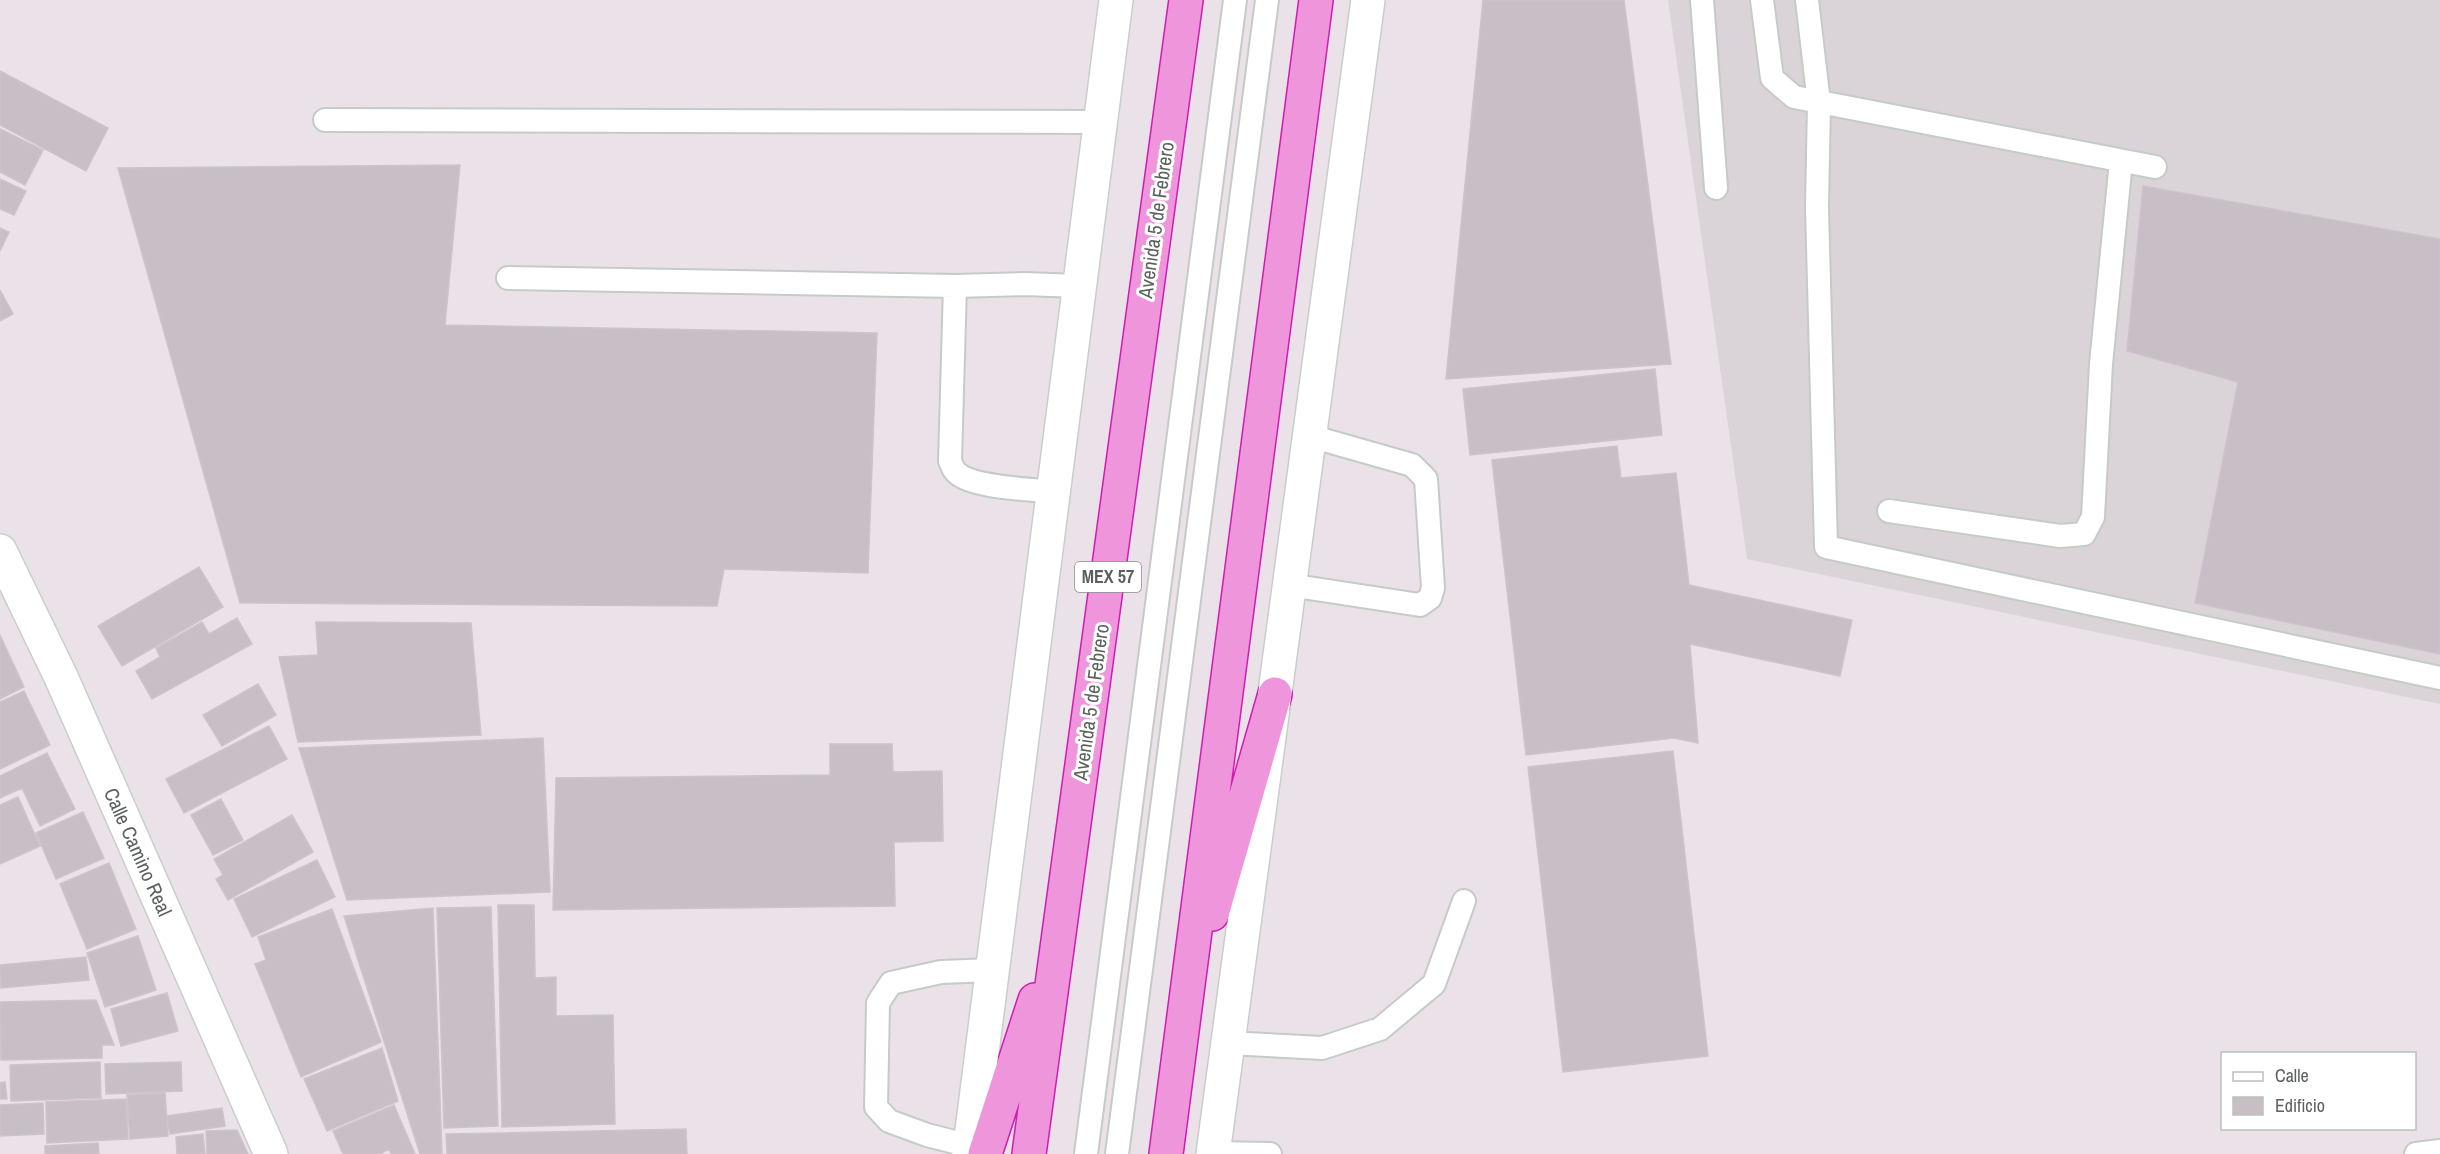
<svg xmlns="http://www.w3.org/2000/svg" width="2440" height="1154" font-family="'Archivo Narrow',sans-serif">
	<rect width="100%" height="100%" fill="#ebe2e9"/>
	<path fill="#dad4d9" d="M1668,0h772v704l-693,-145z"/>
	<path fill="#c7bfc5" stroke="#cfc1cd" stroke-width="1.5" d="M1483,0h141l47,364 -225,15z
		M0,71l108,57 -22,43 -86,-46z
		M0,129l43,21 -18,35 -25,-13z
		M460,165l-15,160 432,8 -9,240 -144,-4 -7,37 -477,-3 -122,-435z
		M0,179l26,12 -12,24 -14,-6z
		M2143,186l297,53v415l-245,-51 43,-221 -111,-31z
		M0,228l9,4 -9,19z
		M0,290l13,24 -13,7z
		M1655,369l7,66 -192,20 -7,-66z
		M1617,446l4,32 55,-5 13,112 163,35 -12,56 -150,-32 8,99 -24,-5 -148,17 -34,-295z
		M199,567l24,40 -101,59 -24,-40z
		M237,618l15,26 -100,55 -16,-28 24,-14 -4,-9 46,-26 7,12z
		M316,622l155,1 10,112 -183,7 -19,-85 39,-2z
		M0,635l24,52 -24,12z
		M258,684l18,31 -54,31 -19,-31z
		M24,691l26,54 -50,24v-67z
		M269,726l18,33 -103,54 -18,-34z
		M543,738l7,154 -203,8 -48,-152z
		M830,744h62l1,28 49,-1 1,70 -49,1 1,64 -342,4 3,-132 274,-3z
		M1673,751l35,305 -145,16 -35,-305z
		M47,753l28,56 -35,17 -18,-38 -22,10v-22z
		M18,797l22,49 -40,18v-59z
		M221,799l22,41 -30,15 -22,-40z
		M83,812l21,46 -48,21 -20,-46z
		M292,815l21,37 -85,48 -12,-21 7,-4 -9,-16z
		M317,860l18,37 -83,40 -18,-38z
		M109,863l27,66 -49,20 -27,-65z
		M498,905h36l1,73 21,-1v39l57,-1 2,109 -113,3z
		M491,907l7,219 -54,2 -7,-220z
		M433,908l9,246h-22l-76,-238z
		M332,909l49,133 -80,35 -46,-113 11,-4 -8,-23z
		M138,936l18,54 -51,17 -18,-54z
		M86,957l3,23 -88,8 -1,-23z
		M167,993l11,38 -57,15 -10,-37z
		M96,1000l18,45h-12v13l-101,2 -1,-58z
		M382,1048l16,53 -71,30 -23,-52z
		M100,1062l1,36 -90,3 -1,-36z
		M181,1062l1,29 -76,3 -1,-30z
		M5,1082l2,17h-7v-16z
		M165,1093l3,43 -38,3 -3,-44z
		M126,1099l2,40 -81,4 -1,-41z
		M43,1103l1,31 -44,2v-31z
		M394,1105l21,49h-24l-2,-5 -9,5h-37l-10,-23z
		M222,1108l3,18 -55,8 -3,-18z
		M686,1129l1,25h-240l-1,-20z
		M237,1130l11,24h-41l-1,-23z
		M203,1134l2,20h-28l-1,-17z
		M98,1143l1,11h-54v-8z"/>
	<g fill="none" stroke-linecap="round" stroke-linejoin="round">
		<g stroke="#c5cbc6" stroke-width="26">
			<path id="lane" d="M1702,0l14,188
				M1762,0l10,78 22,19 361,70
				M1807,0l12,103 -2,105 9,339 614,131
				M325,120l775,2
				M508,278l447,8 70,-2 54,2
				M955,286l-5,175c2,4 3,9 7,12 16,15 74,16 97,19
				M1889,511l171,25 24,-2 9,-17 8,-153 20,-203
				M1289,585l131,20 10,-7 3,-10 -7,-109 -14,-14 -102,-29
				M1228,1043l94,5 58,-19 54,-45 30,-83
				M970,1146l-43,-11 -38,-14 -13,-14 2,-104 13,-20 50,-11 51,-2
				M1213,1153l57,1
				M1086,1154l149,-1154
				M1117,1154l150,-1154
				M2416,1154l24,-3"/>
		</g>
		<g stroke="#c8cfc8" stroke-width="36">
			<path id="secondary" d="M0,551l61,126 210,477
				M969,1154l147,-1154
				M1213,1154l155,-1154"/>
		</g>
		<g stroke="#d21bb3" stroke-width="36">
			<path id="highway" d="M1212,914l63,-220
				M985,1154l50,-154
				M1029,1154l157,-1154
				M1166,1154l150,-1154"/>
		</g>
		<use href="#lane" stroke="#fff" stroke-width="22"/>
		<use href="#secondary" stroke="#fff" stroke-width="33"/>
		<use href="#highway" stroke="#ef95db" stroke-width="33"/>
	</g>
	<g text-anchor="middle" stroke-width="6" stroke-linejoin="round" paint-order="stroke">
		<rect fill="#fff" stroke="#8c908c" stroke-width="1.5" x="1075" y="562" width="66" height="30" rx="4.5"/>
		<g font-size="18" font-weight="bold" fill="#5a615b">
			<text x="1108" y="583">MEX 57</text>
		</g>
		<g font-size="20" fill="#5a615b" stroke="#fff">
			<text transform="translate(1156 220) rotate(-82)" y="7">Avenida 5 de Febrero</text>
			<text transform="translate(1091 702) rotate(-82)" y="7">Avenida 5 de Febrero</text>
			<text transform="translate(138 852) rotate(66)" y="7">Calle Camino Real</text>
		</g>
	</g>
	<rect x="2221" y="1052" width="195" height="78" fill="#ffffff" stroke="#bdc0bd" stroke-width="1.5"/>
	<rect x="2233" y="1072" width="30" height="9" fill="#ffffff" stroke="#bdc0bd" stroke-width="1.5"/>
	<text x="2275" y="1082" font-size="18" fill="#5a615b">Calle</text>
	<rect x="2233" y="1097" width="30" height="18" fill="#c7bfc5" stroke="#bdc0bd" stroke-width="1.5"/>
	<text x="2275" y="1112" font-size="18" fill="#5a615b">Edificio</text>
</svg>
